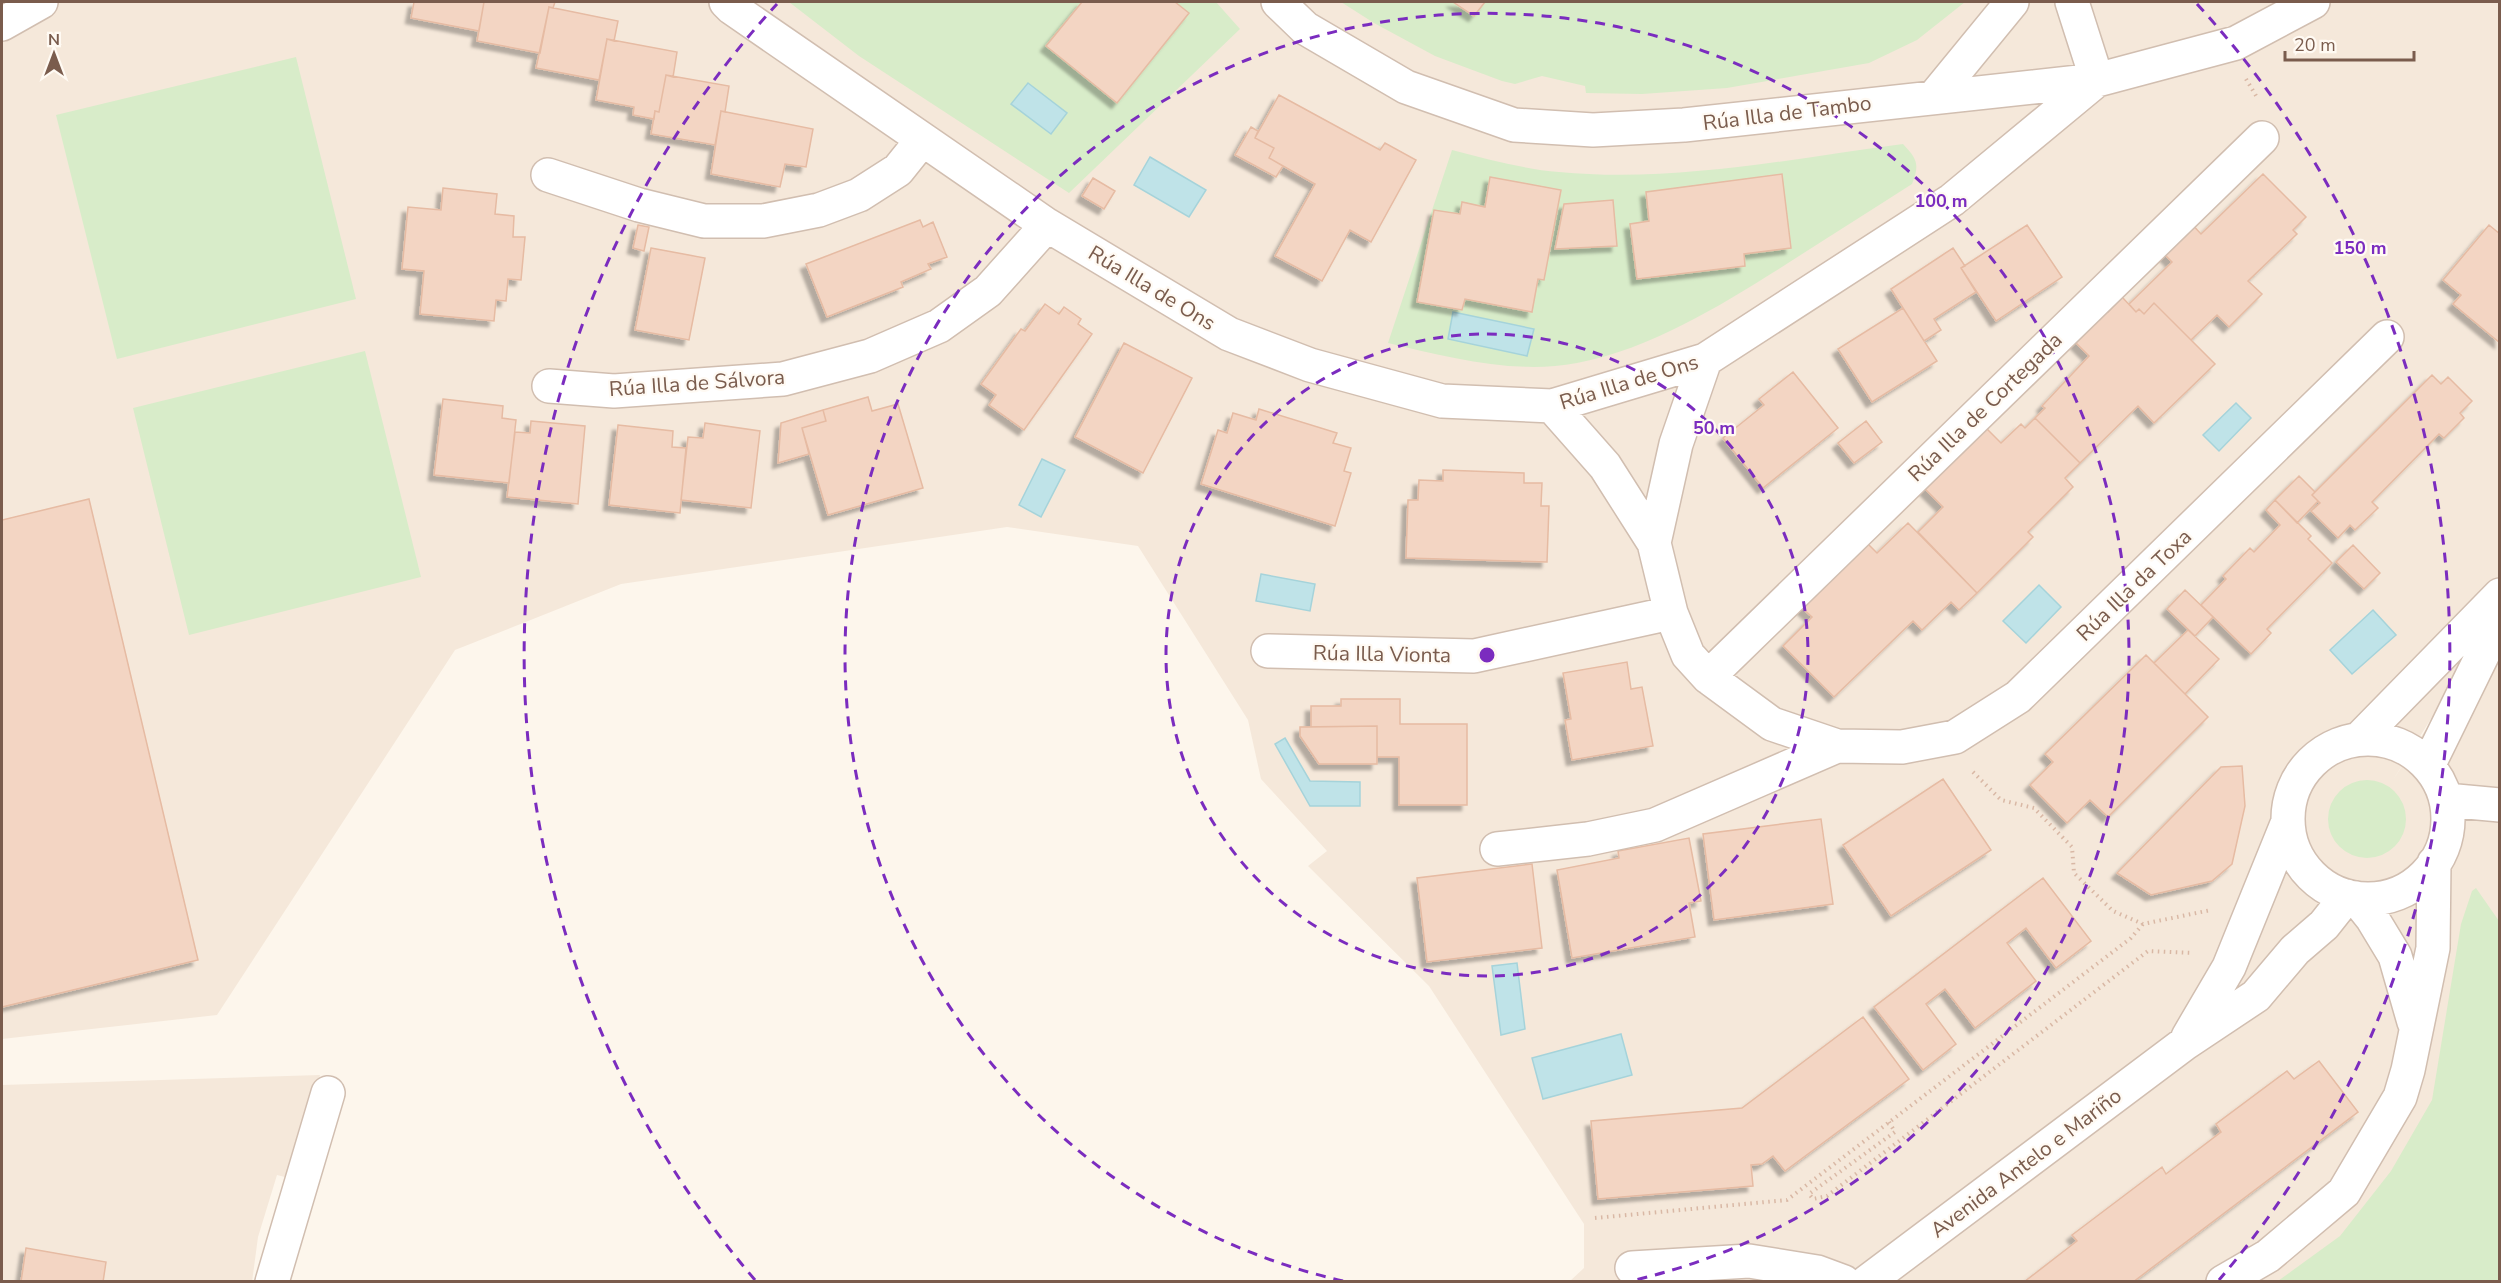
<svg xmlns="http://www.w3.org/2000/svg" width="2501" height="1283" font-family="'Nunito Sans',sans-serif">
	<defs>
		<filter id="shadow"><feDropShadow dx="-5.5" dy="5.5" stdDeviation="1.5" flood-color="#0004"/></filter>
	</defs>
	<rect width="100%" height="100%" fill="#fdf6ec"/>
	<path fill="#f5e8da" d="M2,2h2497v607l-106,171 106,-163v664h-929l14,-13v-44l-155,-238 -121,-120 19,-15 -66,-72 -13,-59 -110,-174 -131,-19 -386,57 -166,66 -238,365 -215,24z
		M320,1075l-31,103 -12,-3 -19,62 -6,45 -250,-1v-196z"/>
	<path fill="#d8ecc9" d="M789,2h427l24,27 -171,164 -210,-137z
		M1341,2h624l-48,38 -48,23 -142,25 -85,6 -56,-1 -1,-7 -43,-10 -27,8 -13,-3 -67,-25 -61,-33z
		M296,57l60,242 -239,60 -61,-244z
		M1903,144c14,15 17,20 9,40 -42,27 -85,54 -127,81 -64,40 -132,83 -208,98 -63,12 -129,-6 -189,-20l64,-193c35,9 71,19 107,22 114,11 231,-13 344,-28z
		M365,351l56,226 -232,58 -56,-227z
		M2328 819a39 39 0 1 1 78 0a39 39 0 1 1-78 0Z
		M2476,888l23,33v360h-221l62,-45 51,-65 41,-71 29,-176 11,-33z"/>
	<path fill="#bfe3e8" stroke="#a5d3da" stroke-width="1.5" d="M1028,83l39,30 -16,21 -40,-30z
		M1150,157l56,33 -17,27 -55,-32z
		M1453,312l81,17 -7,27 -79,-17z
		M2236,403l15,15 -32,33 -16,-16z
		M1042,459l23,11 -24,47 -22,-12z
		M1261,574l54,10 -5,27 -54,-10z
		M2039,585l22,22 -35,36 -23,-22z
		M2373,610l23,25 -44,39 -22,-24z
		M1285,738l25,43 50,1v24h-50l-35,-62z
		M1517,963l8,66 -24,6 -9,-69z
		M1621,1034l11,41 -89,24 -11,-41z"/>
	<path fill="#f3d5c3" stroke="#e6bba3" stroke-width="1.5" filter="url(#shadow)" d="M414,2h70l-5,29 -68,-13z
		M484,2h71l-2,6 -4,-1 -9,46 -63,-12z
		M1082,2h93l14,11 -72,90 -71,-57z
		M1453,2h32l-11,14z
		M549,7l69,14 -4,20 -7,-2 -8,41 -63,-12z
		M607,39l70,13 -4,25 -7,-2 -7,37 -4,-1 -1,8 -21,-4 1,-8 -38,-7z
		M666,75l63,11 -4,26 -4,-1 -6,34 -64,-11 4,-23 4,1z
		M1279,95l101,55 5,-7 31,17 -45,82 -21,-12 -28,51 -47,-25 40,-72 -46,-26 5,-10 -19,-10z
		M721,111l92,18 -7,38 -21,-3 -5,23 -69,-13z
		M1251,127l7,4 -3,7 19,10 -5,10 14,8 -7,11 -41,-22z
		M1782,174l9,74 -47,6 1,12 -108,13 -7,-55 19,-3 -3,-29z
		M2263,174l43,43 -13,13 4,4 -49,47 14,13 -33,33 -12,-12 -26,25 -37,-37 -10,11 -5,-5 -3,3 -7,-8 43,-42 -11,-11 29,-29 11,12z
		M1490,177l71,13 -17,90 -6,-1 -6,33 -67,-13 -3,11 -45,-8 17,-92 26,4 2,-12 23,5z
		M1093,178l22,13 -11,18 -22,-13z
		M443,188l54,6 -2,20 19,2 -1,21h12l-4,43 -13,-1 -2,22 -10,-1 -2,21 -74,-7 4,-43 -22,-2 6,-62 33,3z
		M1613,200l4,46 -62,3 9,-45z
		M920,220l3,7 10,-5 14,35 -19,7 3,5 -30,13 2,5 -76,30 -21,-53z
		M638,225l11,2 -5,24 -11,-3z
		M2027,225l35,52 -66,44 -35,-53z
		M2489,225l11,9v109l-47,-39 8,-9 -18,-15z
		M651,248l54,10 -16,82 -54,-10z
		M1953,248l12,18 -4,2 15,24 -42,27 7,11 -17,11 -33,-52z
		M2122,297l14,15 3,-3 5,5 10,-11 61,61 -61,59 -16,-17 -58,57 -45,-45 10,-10 -3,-2 47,-50 -17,-17 31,-31 5,4z
		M1045,304l14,10 5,-7 17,12 -3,5 14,10 -68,96 -35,-25 7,-10 -15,-11 40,-55 4,2z
		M1903,308l34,53 -65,41 -34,-53z
		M1124,343l68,35 -49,95 -68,-36z
		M1793,372l45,56 -75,60 -40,-50 41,-33 -5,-6z
		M2432,375l9,9 7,-7 24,24 -12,12 4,5 -20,20 -5,-4 -67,68 6,6 -23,22 -5,-5 -12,13 -27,-27 9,-8 -8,-8z
		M868,397l4,14 26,-7 25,84 -95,27 -26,-87 24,-7 -3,-11z
		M443,399l60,7 -1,12 14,2 -7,63 -75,-8z
		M1259,409l78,24 -4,10 18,5 -7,23 7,2 -16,53 -134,-42 17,-54 9,3 6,-20 23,7z
		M823,410l3,11 -24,7 7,26 -31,9 3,-40z
		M2035,418l45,45 -15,15 8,9 -45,45 5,5 -56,56 -59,-61 25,-25 -19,-19 61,-61 16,16 20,-19 4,4z
		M531,421l54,5 -7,78 -71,-7 8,-65 15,1z
		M1866,421l16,21 -28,21 -16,-20z
		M705,423l55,8 -9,77 -70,-8 7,-63 15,1z
		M618,425l55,6 -1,16 14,1 -6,65 -71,-8z
		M1443,470l81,3v10h18l-1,23h8l-2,56 -141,-4 2,-58h10l1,-20 24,1z
		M2299,476l16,16 -3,3 6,6 -21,22 -22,-23z
		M89,499l109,461 -196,47v-487z
		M2275,500l36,36 -3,3 24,24 -65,66 4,4 -20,21 -50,-49 25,-26 -3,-3 27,-28 4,4 26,-27 -14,-15z
		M1908,523l69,70 -18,17 -8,-8 -29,28 -9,-9 -79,76 -51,-51 29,-29 -12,-11 66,-64 11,11z
		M2353,545l27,28 -16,16 -28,-27z
		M2185,590l28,27 -18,19 -28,-27z
		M2188,630l31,29 -34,35 -31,-31z
		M2146,655l62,62 -100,100 -18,-17 -23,23 -37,-38 23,-23 -8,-8z
		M1627,662l4,27 11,-2 11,59 -81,14 -7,-40 6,-1 -8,-46z
		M1341,699h59v25h67v81h-68v-48h-22v-31l-66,1v-21h30z
		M1377,726v38h-58l-19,-28v-9z
		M2242,766l3,40 -13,58 -20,17 -61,14 -34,-22 104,-106z
		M1943,779l48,71 -100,66 -48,-71z
		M1821,819l12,85 -119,16 -11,-86z
		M1689,838l12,63 -12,2 6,34 -123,21 -15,-88 62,-12 -1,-7z
		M1532,864l10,84 -115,14 -10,-84z
		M2043,878l48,63 -35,27 -30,-40 -19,15 29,38 -61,47 -30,-39 -19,15 30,40 -33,26 -49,-63z
		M1863,1017l46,62 -124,92 -12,-15 -11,8 -11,1 2,21 -155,13 -7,-78 151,-13z
		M2319,1061l39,51 -225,170h-109l53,-41 -5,-6 90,-68 4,7 55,-42 -5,-8 71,-53 7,8z
		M26,1248l80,14 -3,20h-82z"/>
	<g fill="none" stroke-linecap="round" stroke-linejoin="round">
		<g stroke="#d1beb0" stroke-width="36">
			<path id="minor" d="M726,2l6,6 315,217 182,109 81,31 132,36 110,5 153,-46 247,-160 145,-120 -25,-78
				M1278,2l27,26 101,59 108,38 79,5 91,-5 413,-45 139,-37 77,-41
				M2,24l39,-22
				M1935,96l77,-94
				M548,175l91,30 65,16h59l56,-11 40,-15 39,-25 24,-30
				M1705,360l-29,84 -22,99 17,70 17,42 20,22 64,47 65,22 65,1 53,-10 63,-40 369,-360
				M549,386l65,5 169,-12 87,-23 69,-30 49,-35 59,-66
				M1552,406l53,60 49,77
				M1268,651l206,5 197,-43
				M1708,677l554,-539
				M2359,739l141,-144
				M2288 819a80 80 0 1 1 160 0a80 80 0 1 1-160 0Z
				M2428,766l72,-147
				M2446,800l54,5
				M1497,849l91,-10 67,-14 182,-79
				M2356,898l16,20 23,38 19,66
				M2188,1037l41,-70 58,-143
				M1632,1268l117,-7 68,11 27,10
				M272,1282l56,-189
				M1867,1282l317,-238 72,-48 39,-46 29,-25 23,-29
				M2223,1282l45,-26 76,-64 56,-95 8,-27 25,-122 1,-85"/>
		</g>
		<path stroke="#d9b8a5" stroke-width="4" stroke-dasharray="1.5 4.5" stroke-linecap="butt" d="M2246,79l12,20
			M1973,772l28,28 33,8 38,39 2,26 39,38 30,13 68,-14
			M1889,1122l6,10 -86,62 4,5 14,-3 321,-245 45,2
			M1595,1218l192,-18 344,-262 12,-14"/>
		<use href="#minor" stroke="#fff" stroke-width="33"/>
	</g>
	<g fill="none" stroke="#7b2cbf" stroke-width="3" stroke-dasharray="10 8">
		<circle cx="1487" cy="655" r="321"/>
		<path d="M1343 1281A642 642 0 1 1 1631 1281"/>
		<path d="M755 1280A963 963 0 0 1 777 4M2197 4A963 963 0 0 1 2219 1280"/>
	</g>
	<g text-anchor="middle" stroke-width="4.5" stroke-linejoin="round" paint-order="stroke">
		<g font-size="21" fill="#7a5c4d" stroke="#fffaf3">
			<text transform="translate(1787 113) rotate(-7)" y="7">Rúa Illa de Tambo</text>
			<text transform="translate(1152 288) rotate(31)" y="7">Rúa Illa de Ons</text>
			<text transform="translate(1629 382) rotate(-17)" y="7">Rúa Illa de Ons</text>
			<text transform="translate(697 383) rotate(-4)" y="7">Rúa Illa de Sálvora</text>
			<text transform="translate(1985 407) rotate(-44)" y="7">Rúa Illa de Cortegada</text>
			<text transform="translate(2134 585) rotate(-44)" y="7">Rúa Illa da Toxa</text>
			<text transform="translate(1382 654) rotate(1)" y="7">Rúa Illa Vionta</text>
			<text transform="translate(2026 1163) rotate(-37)" y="7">Avenida Antelo e Mariño</text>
		</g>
	</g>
	<circle cx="1487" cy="655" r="9" fill="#7b2cbf" stroke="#fffaf3" stroke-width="3"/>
	<g font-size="18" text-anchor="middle" font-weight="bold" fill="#7b2cbf" stroke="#fffaf3" stroke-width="4.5" stroke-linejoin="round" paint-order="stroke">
		<text x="1941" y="207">100 m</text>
		<text x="2360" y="254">150 m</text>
		<text x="1714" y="434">50 m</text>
	</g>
	<rect width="2501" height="1283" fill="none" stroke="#7a5c4d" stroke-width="6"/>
	<g transform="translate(54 54)" stroke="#fffaf3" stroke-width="4.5" paint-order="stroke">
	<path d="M0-4.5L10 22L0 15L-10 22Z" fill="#7a5c4d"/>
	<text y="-9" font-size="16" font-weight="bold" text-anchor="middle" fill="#7a5c4d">N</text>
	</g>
	<path d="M2285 51v9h129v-9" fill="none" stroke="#7a5c4d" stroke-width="3"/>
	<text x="2294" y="51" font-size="18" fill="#7a5c4d" stroke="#fffaf3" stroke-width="4.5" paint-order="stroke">20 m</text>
</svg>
